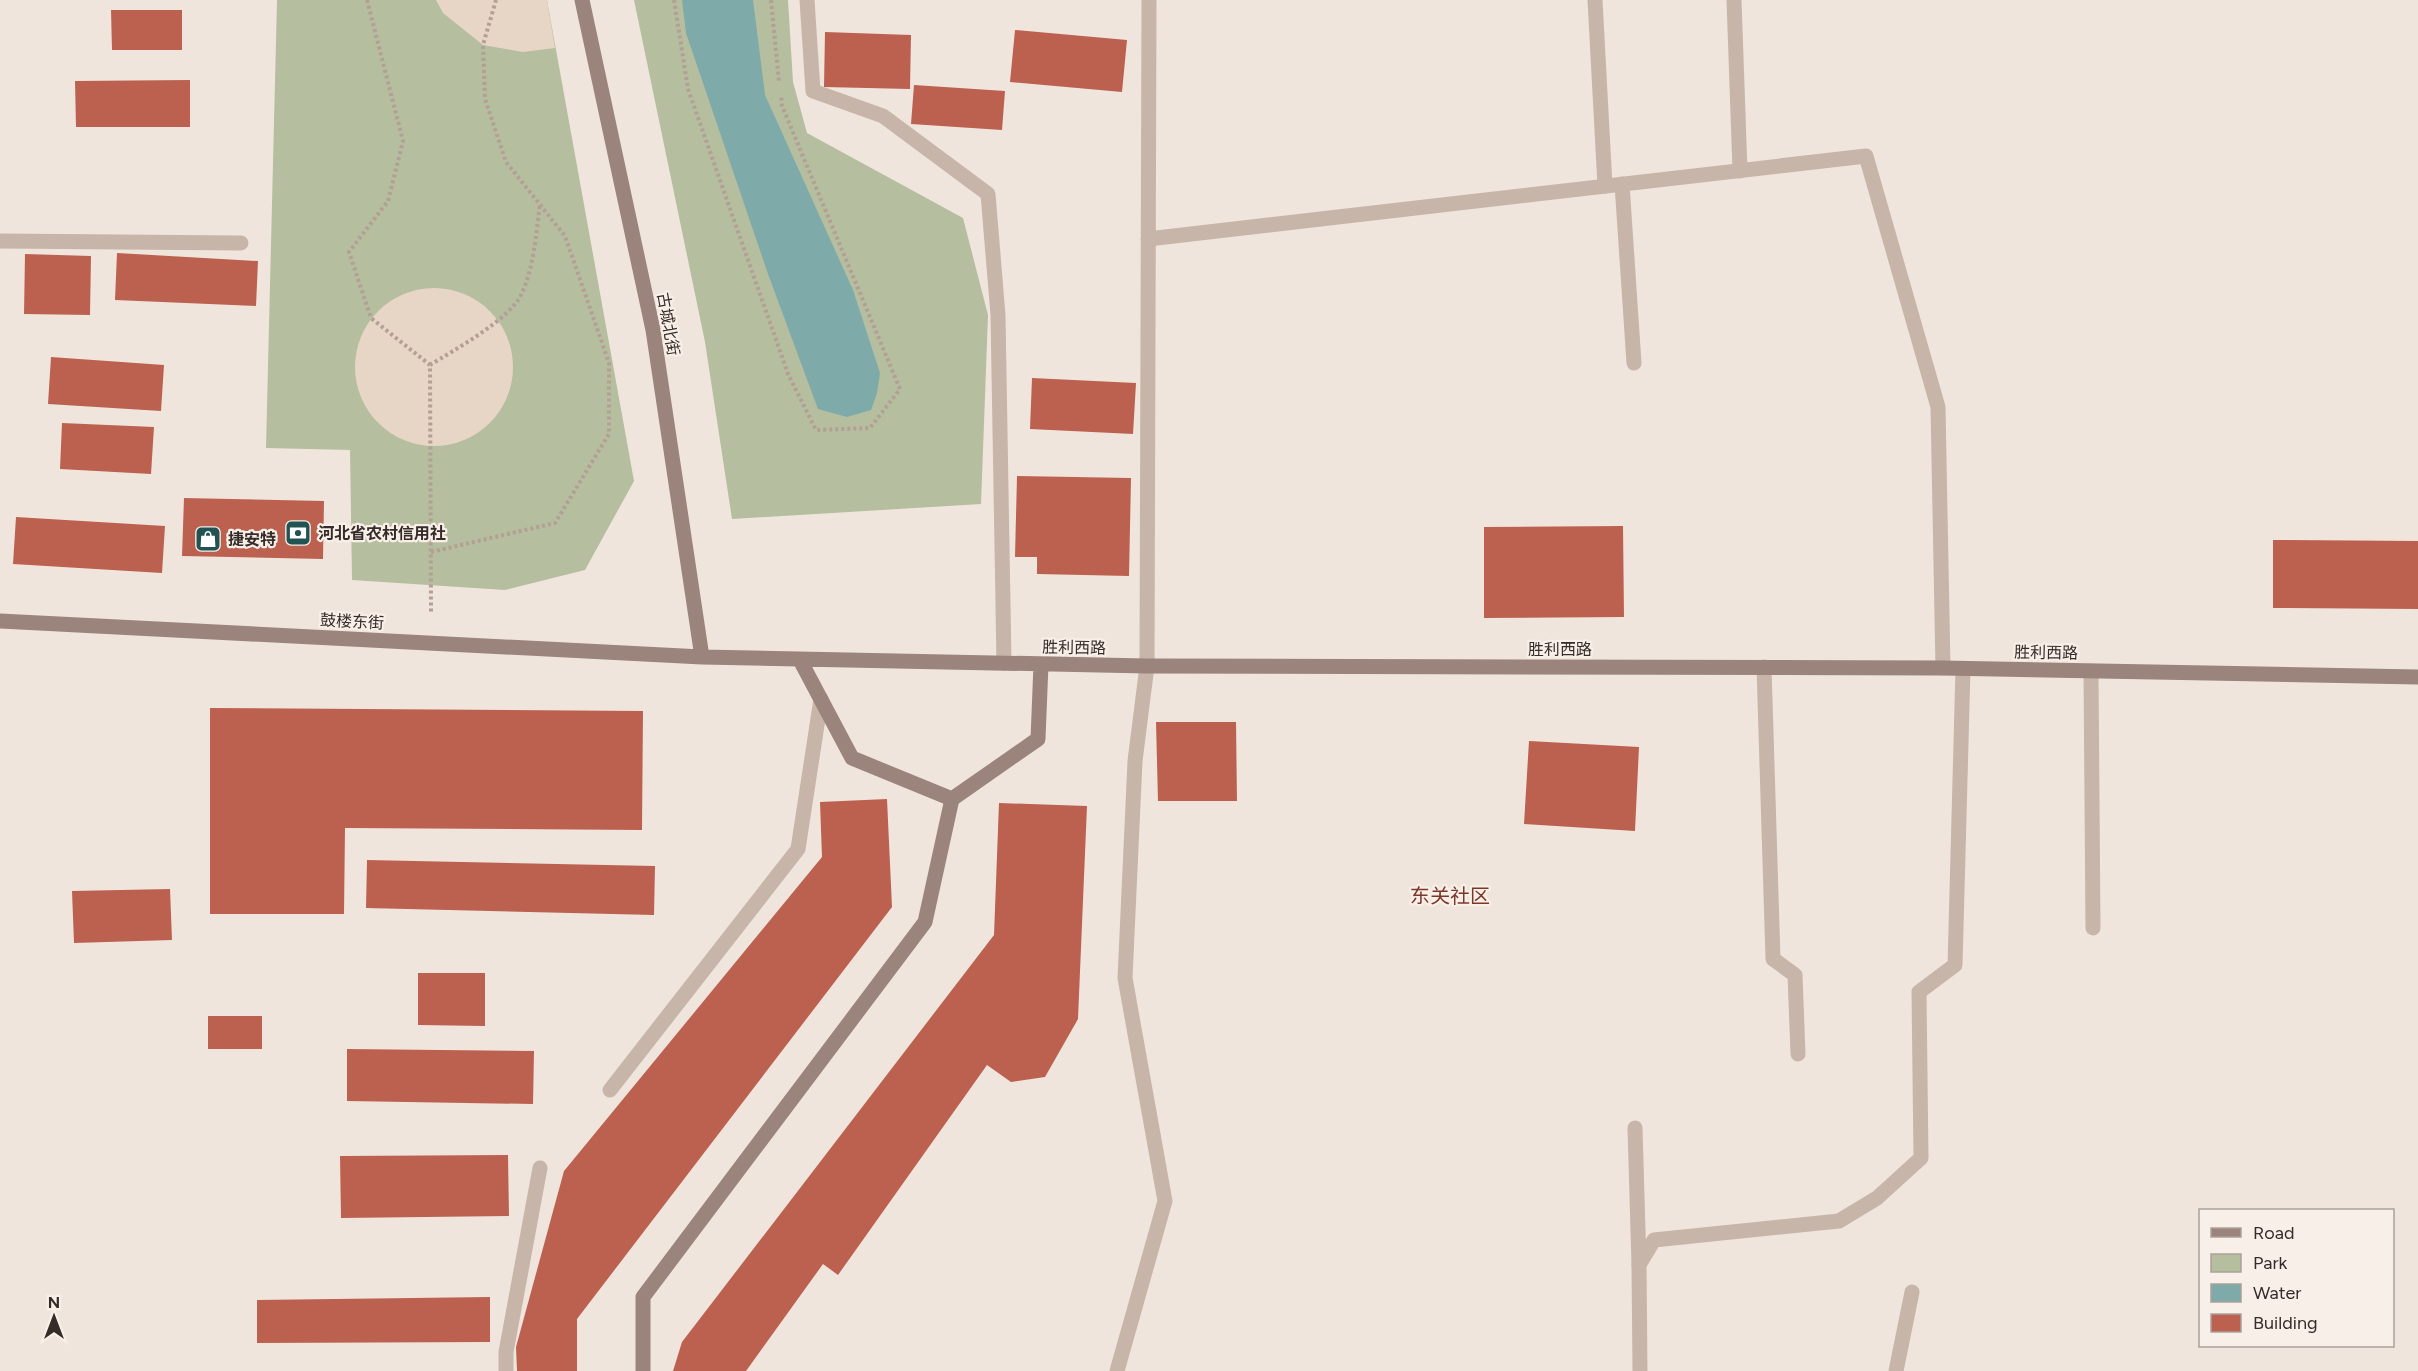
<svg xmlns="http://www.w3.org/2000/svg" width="2418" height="1371" font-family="Figtree,'Noto Sans SC',sans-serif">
	<rect width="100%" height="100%" fill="#f0e5dc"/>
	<path fill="#b5be9e" d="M277,0h270l87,481 -49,89 -80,20 -153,-10 -2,-130 -84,-2z
		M634,0h154l5,82 14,51 156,85 25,97 -7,189 -249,15 -27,-177z"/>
	<path fill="#e7d5c5" d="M436,0h111l8,48 -32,4 -40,-7 -40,-32z
		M355 367a79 79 0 1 1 158 0a79 79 0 1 1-158 0Z"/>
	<path fill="#7eaba9" d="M682,0h71l12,95 88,195 27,83 -3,20 -6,17 -24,7 -29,-8 -50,-135 -82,-241z"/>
	<path fill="#bc614f" d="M111,10h71v40h-70z
		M1015,30l112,10 -5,52 -112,-10z
		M825,32l86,3 -1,54 -86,-2z
		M190,80v47h-114l-1,-46z
		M914,85l91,6 -3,39 -91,-6z
		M117,253l141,8 -2,45 -141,-6z
		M25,254l66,2 -1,59 -66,-1z
		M51,357l113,8 -3,46 -113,-7z
		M1032,378l104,5 -3,51 -103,-5z
		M62,423l92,4 -3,47 -91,-5z
		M1017,476l114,2 -2,98 -92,-2v-17h-22z
		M184,498l140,3 -1,58 -141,-3z
		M16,517l149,9 -3,47 -149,-9z
		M1623,526l1,91 -140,1v-91z
		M2273,540l145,1v68l-145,-1z
		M210,708l433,3 -1,119 -297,-2 -1,86h-134z
		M1156,722h80l1,79h-79z
		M1529,741l110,6 -4,84 -111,-7z
		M887,799l5,108 -315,412v52h-60l-1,-24 48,-176 258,-314 -2,-55z
		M999,803l88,3 -9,213 -33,58 -34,5 -24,-17 -149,210 -15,-11 -77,107h-73l9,-29 312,-407z
		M367,860l288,6 -1,49 -288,-7z
		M170,889l2,51 -98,3 -2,-52z
		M418,973h67v53l-67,-1z
		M208,1016h54v33h-54z
		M347,1049l187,2 -1,53 -186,-3z
		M508,1155l1,61 -168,2 -1,-62z
		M490,1297v45l-233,1v-43z"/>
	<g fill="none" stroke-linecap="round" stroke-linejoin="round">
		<path stroke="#b39f94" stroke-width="4" stroke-dasharray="3 3" stroke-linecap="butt" d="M367,0l36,141 -15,60 -39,51 22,66 59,47 1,248
			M674,0l14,89 100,285 28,56 54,-2 30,-39 -118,-283 -1,-10
			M771,0l8,82
			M430,365c24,-15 79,-45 91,-70 13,-27 15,-61 19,-91
			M431,552l124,-29 54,-89v-71l-44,-127 -59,-74 -21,-63 -2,-54 13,-45"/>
		<path stroke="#c7b5a9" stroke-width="15" d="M1595,0l10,186
			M1734,0l6,171
			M1622,184l12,179
			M1764,667l9,292 22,16 3,79
			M2091,671l2,257
			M1635,1128l4,137"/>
		<path stroke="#c7b5a9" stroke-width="15" d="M807,0l6,91 70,25 105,78 10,121 6,348
			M1148,239l718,-83 72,251 5,261
			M0,241l241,2
			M610,1090l188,-241 23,-150
			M506,1371v-19l34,-184
			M1117,1371l48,-170 -40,-223 10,-217 12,-95 2,-666
			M1640,1371l-1,-106 15,-25 185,-19 38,-23 44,-40 -2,-166 36,-27 8,-296
			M1896,1371l16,-79"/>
		<path stroke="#9a847b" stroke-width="15" d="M582,0l71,330 49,327
			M0,621l702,36 445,9 796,2 475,9
			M800,660l52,98 100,41
			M643,1371v-74l282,-375 27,-123 86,-60 3,-75"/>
	</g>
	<defs>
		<g id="bank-square" transform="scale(1.35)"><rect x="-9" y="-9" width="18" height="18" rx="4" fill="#215352" stroke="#f8f0e8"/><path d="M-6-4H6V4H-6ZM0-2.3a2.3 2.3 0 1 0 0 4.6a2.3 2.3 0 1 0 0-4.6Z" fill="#fff"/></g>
		<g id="shop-square" transform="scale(1.35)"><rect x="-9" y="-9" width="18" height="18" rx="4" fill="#215352" stroke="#f8f0e8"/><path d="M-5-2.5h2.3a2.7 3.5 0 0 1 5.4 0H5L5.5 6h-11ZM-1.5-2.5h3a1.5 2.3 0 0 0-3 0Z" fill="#fff"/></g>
	</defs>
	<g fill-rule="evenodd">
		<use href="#bank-square" x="298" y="533"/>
		<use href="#shop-square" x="208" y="539"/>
	</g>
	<g text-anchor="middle" stroke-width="4.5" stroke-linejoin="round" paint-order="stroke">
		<g font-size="16" fill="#352b28" stroke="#f8f0e8">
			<text transform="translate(669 324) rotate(80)" y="6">古城北街</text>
			<text transform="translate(352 621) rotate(3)" y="6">鼓楼东街</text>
			<text transform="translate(1074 647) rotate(1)" y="6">胜利西路</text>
			<text x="1560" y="655">胜利西路</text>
			<text transform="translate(2046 652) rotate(1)" y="6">胜利西路</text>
		</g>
		<g font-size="16" font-weight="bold" fill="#352b28" stroke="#f8f0e8" text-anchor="start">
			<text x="318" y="539">河北省农村信用社</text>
			<text x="228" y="545">捷安特</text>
		</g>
		<g font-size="20" fill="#7d3628" stroke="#f8f0e8">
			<text x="1450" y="903">东关社区</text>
		</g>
	</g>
	<rect x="2199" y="1209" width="195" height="138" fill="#f8f0e8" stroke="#aaa19b" stroke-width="1.5"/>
	<rect x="2211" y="1228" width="30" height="9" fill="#9a847b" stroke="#aaa19b" stroke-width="1.5"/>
	<text x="2253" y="1239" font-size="18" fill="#352b28">Road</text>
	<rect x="2211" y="1254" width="30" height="18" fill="#b5be9e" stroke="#aaa19b" stroke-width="1.5"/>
	<text x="2253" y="1269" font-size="18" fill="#352b28">Park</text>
	<rect x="2211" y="1284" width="30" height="18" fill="#7eaba9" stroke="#aaa19b" stroke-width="1.5"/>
	<text x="2253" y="1299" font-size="18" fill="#352b28">Water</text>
	<rect x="2211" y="1314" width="30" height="18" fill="#bc614f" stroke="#aaa19b" stroke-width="1.5"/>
	<text x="2253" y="1329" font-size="18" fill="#352b28">Building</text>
	<g transform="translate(54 1317)" stroke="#f8f0e8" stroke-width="4.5" paint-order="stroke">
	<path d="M0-4.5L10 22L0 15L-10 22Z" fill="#352b28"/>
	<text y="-9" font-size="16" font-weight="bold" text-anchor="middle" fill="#352b28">N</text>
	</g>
</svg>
